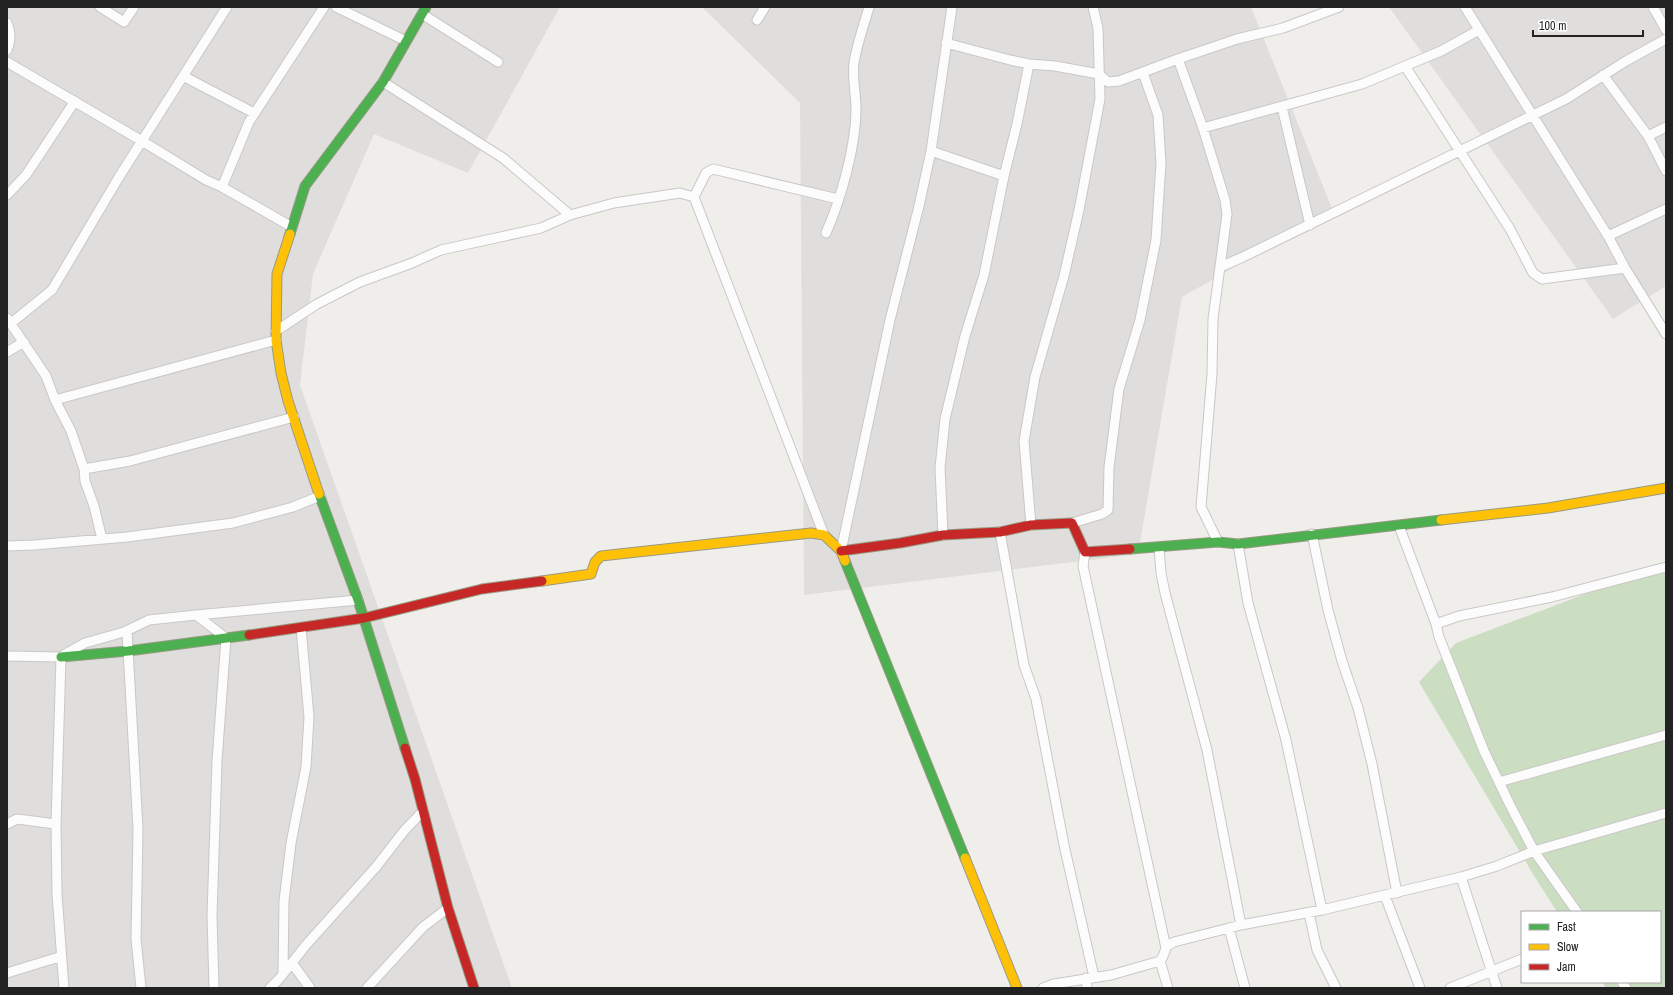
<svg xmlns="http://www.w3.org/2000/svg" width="1673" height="995" font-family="'Archivo Narrow',sans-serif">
	<rect width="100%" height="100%" fill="#f0eeeb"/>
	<path fill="#dfdedc" d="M7,7h553l-92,166 -94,-39 -61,140 -13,111 212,603h-505z
		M702,7h549l82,204 -151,86 -44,257 -334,41 -4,-492z
		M1389,7h277v279l-53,33z"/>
	<path fill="#cbdec1" d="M1666,566v422h-60l-4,-6h58v-70h-103l-24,-38 -114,-192 37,-39 184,-70z"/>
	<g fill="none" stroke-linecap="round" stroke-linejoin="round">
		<g stroke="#c9c8c7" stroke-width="11">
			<path id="street" d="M100,7l24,15 10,-15
				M336,7l70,34
				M1465,7l143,229 17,32 41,66
				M1653,7l13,23
				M422,14l76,48
				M757,20l8,-13
				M7,23c4,10 4,17 0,27
				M946,43l64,17 19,4 26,2 44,8 9,8 11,-1 59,-22 25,69 22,72 2,14 -14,105 -1,55 -11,133 17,35
				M1178,59l59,-20 46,-11 56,-21
				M7,62l135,79 64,39 16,7
				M1405,66l105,163 23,44 9,6 83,-11
				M1603,75l45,61 18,35
				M183,76l71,37
				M383,82l120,76 67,57
				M1282,107l28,118
				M1203,128l159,-44 79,-33 38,-21
				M1648,136l18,-9
				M931,151l73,25
				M7,195l19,-20 49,-74
				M694,197l130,338
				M292,227l-70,-40 27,-65 75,-115
				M826,233c15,-34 30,-87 30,-124 0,-15 -4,-31 -2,-46 3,-19 10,-38 15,-56
				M1608,236l58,-27
				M1220,267l23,-10 323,-158 60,-38 40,-22
				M7,318l39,58 9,24 16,31 13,38
				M10,324l42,-34 67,-113 108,-170
				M276,331l41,-27 43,-22 52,-19 29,-13 100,-22 29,-13 44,-12 66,-10 14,4 12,-24 7,-4 125,30
				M7,352l17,-10
				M55,400l221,-60
				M1072,523l30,-9 6,-4 1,-43 10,-78 21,-69 16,-80 5,-77 -3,-48 -15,-42
				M1031,525l-7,-84 11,-64 29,-101 15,-66 21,-111 -2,-71 -5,-21
				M1399,526l37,98
				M1000,532l24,133 12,34 28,146 30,132
				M1312,534l16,76 14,51 16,47 14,56 25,129
				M943,535l-3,-67 5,-49 20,-83 19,-61 20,-99 13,-52 12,-60
				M102,539l-8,-33 -9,-25 -1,-12 46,-8 164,-44
				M1238,544l10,59 38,137 36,170
				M7,546l27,-1 93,-8 106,-14 60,-16 27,-11
				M1159,548l2,25 4,20 42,157 34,175
				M841,551l49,-231 29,-114 12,-55 21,-144
				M1085,552l-2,14 83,382
				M196,615l162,-15
				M127,631l11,198 -2,110 5,49
				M7,656l54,1 -5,167 1,70 7,94
				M62,656l23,-13 39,-11 25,-12 47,-5 30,23 -9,123 -5,155 2,72
				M1499,782l167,-47
				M7,824l10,-5 39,5
				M1461,877l36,111
				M1385,896l35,92
				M1577,912l-43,-61 -24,-46 -26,-54 -45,-114 -3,-13 23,-8 93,-19 114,-30
				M1309,913l8,37 19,38
				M1229,928l16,60
				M1160,961l8,27
				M292,963l18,25
				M283,972l1,-71 7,-58 15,-76 3,-50 -8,-89
				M7,973l52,-16
				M1086,978l1,10
				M1622,982l4,6
				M270,988l9,-9 27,-34 70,-78 28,-36 19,-20
				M367,988l56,-61 25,-19
				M1043,988l11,-4 57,-9 49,-14c7,-8 2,-14 14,-19l67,-17 81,-15 139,-33 36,-11 37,-15 132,-38
				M1450,988l72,-29"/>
		</g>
		<g stroke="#999a82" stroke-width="11">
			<path id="fast" d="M290,234l15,-48 78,-104 43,-75
				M319,494l39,106 47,148
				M1130,549l88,-7 20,2 203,-24
				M845,561l120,297
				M61,657l67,-6 121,-16"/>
		</g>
		<g stroke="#999a82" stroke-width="11">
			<path id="slow" d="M290,234l-13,40 -1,66 5,33 7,28 31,93
				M1441,520l107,-12 118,-20
				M542,581l49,-7 4,-12 6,-6 210,-23 13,2 17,16 4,10
				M965,858l52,130"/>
		</g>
		<g stroke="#999a82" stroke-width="11">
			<path id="jam" d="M841,551l59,-8 43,-8 57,-3 31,-7 41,-2 13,29 45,-3
				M249,635l115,-17 118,-29 60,-8
				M405,748l10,31 33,129 26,80"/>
		</g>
		<use href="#street" stroke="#fdfcfc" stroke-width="9"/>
		<use href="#fast" stroke="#4caf50" stroke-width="9"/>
		<use href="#slow" stroke="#ffc107" stroke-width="9"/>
		<use href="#jam" stroke="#c62828" stroke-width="9"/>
	</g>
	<rect width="1673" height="995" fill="none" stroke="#222222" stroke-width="16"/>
	<rect x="1521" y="911" width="140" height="72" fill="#ffffff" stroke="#a7a7a7"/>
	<rect x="1529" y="924" width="20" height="6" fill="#4caf50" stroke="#a7a7a7"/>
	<text x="1557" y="931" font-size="12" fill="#222222">Fast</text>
	<rect x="1529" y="944" width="20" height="6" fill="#ffc107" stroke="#a7a7a7"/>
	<text x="1557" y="951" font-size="12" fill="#222222">Slow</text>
	<rect x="1529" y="964" width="20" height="6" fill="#c62828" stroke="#a7a7a7"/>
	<text x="1557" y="971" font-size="12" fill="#222222">Jam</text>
	<path d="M1533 30v6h110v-6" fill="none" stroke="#222222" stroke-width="2"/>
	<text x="1539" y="30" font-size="12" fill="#222222" stroke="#ffffff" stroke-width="3" paint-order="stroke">100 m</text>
</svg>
